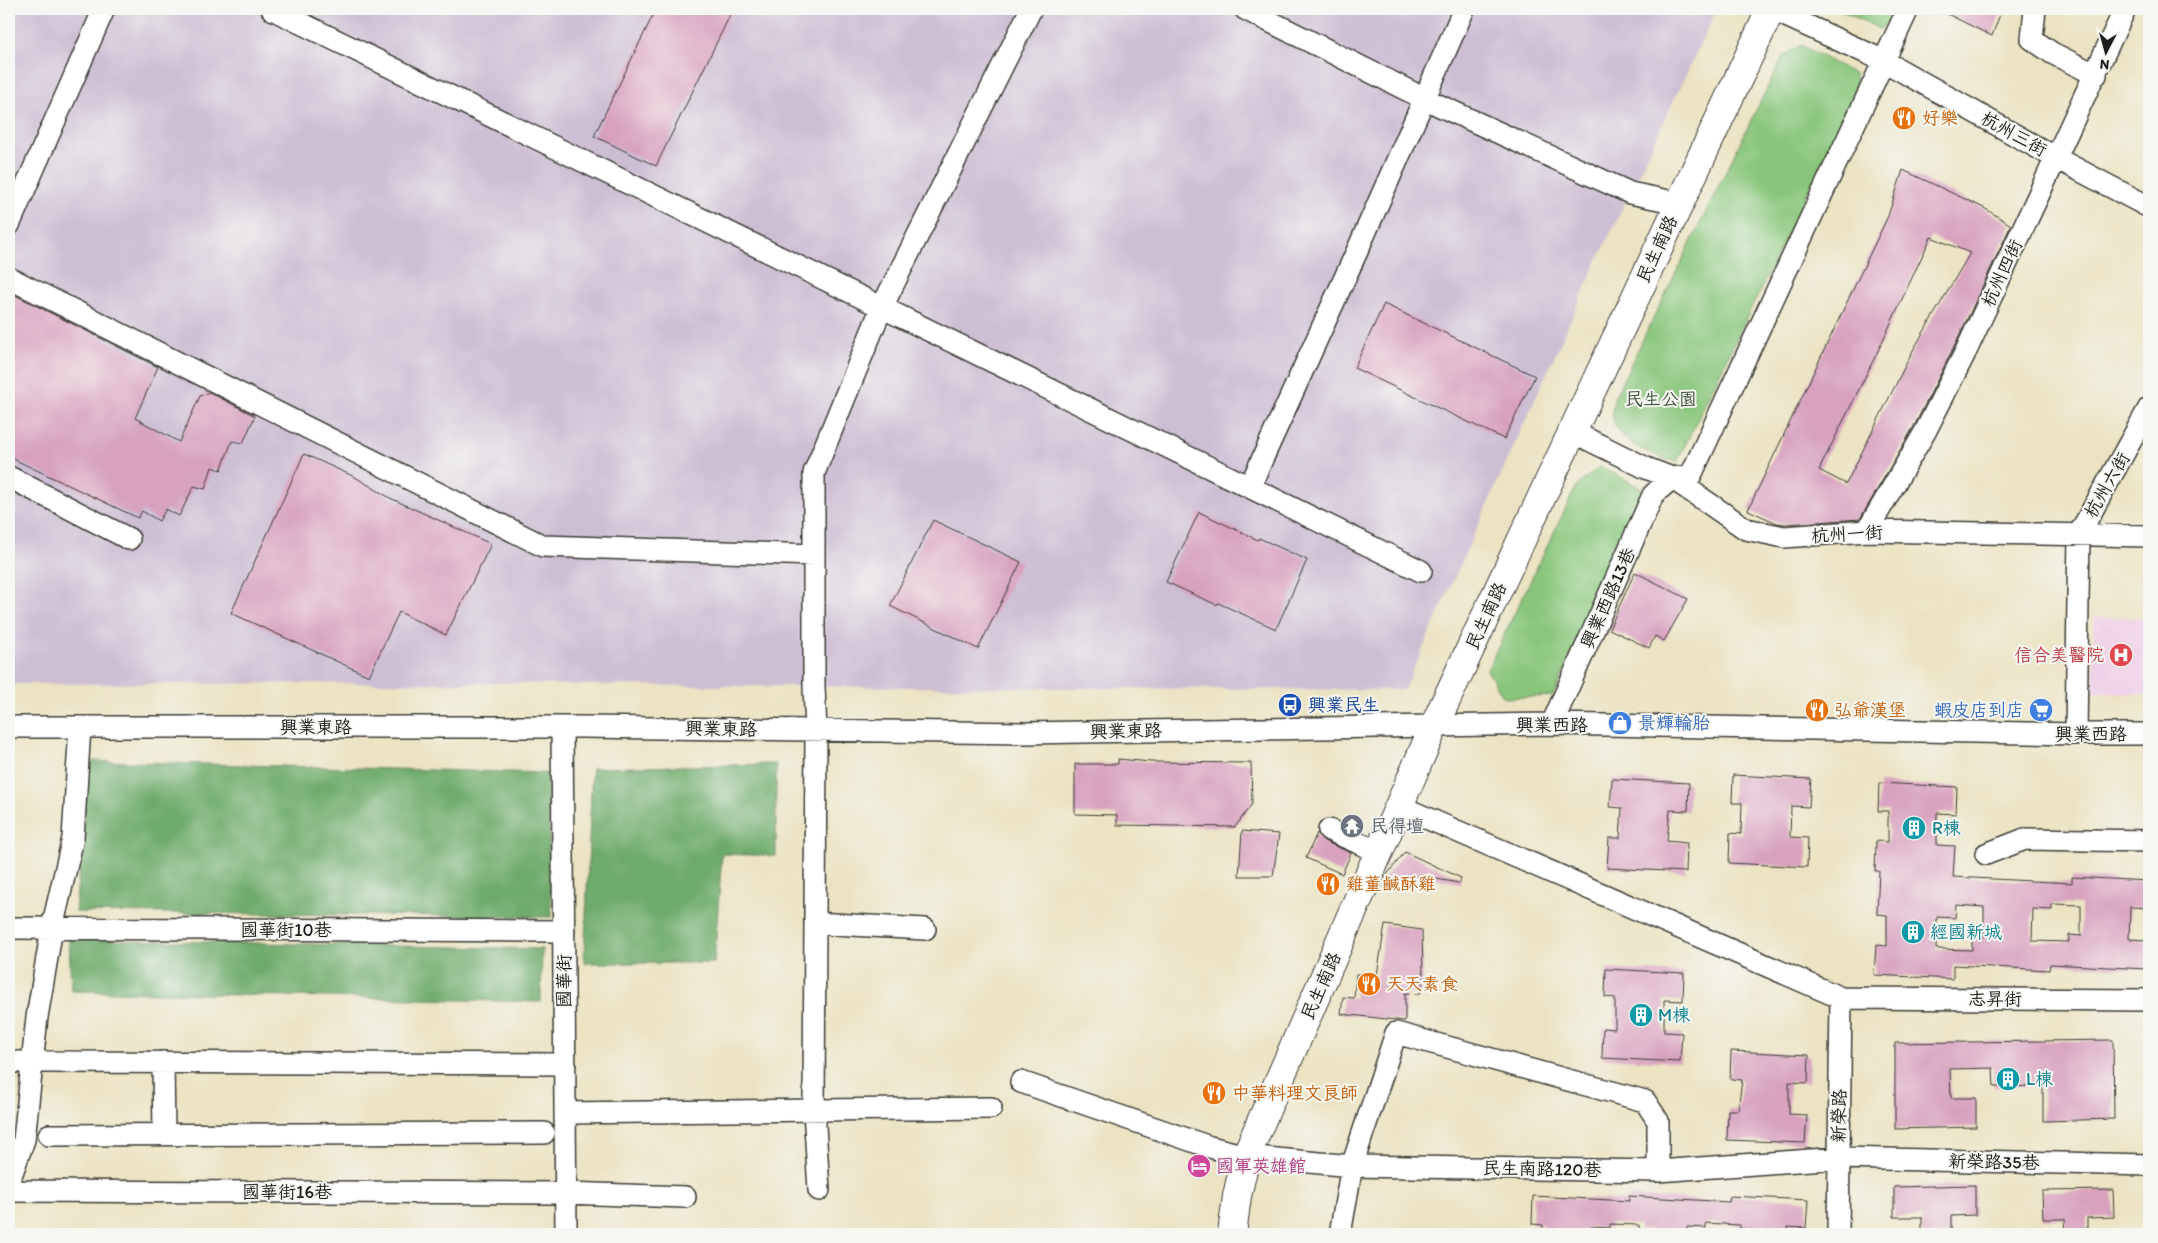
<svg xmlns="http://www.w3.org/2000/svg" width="2158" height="1243" font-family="Itim,'LXGW WenKai TC',sans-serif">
	<rect width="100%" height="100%" fill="#f6f6f2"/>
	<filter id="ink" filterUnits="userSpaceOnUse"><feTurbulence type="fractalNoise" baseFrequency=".02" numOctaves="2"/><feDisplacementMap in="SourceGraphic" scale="10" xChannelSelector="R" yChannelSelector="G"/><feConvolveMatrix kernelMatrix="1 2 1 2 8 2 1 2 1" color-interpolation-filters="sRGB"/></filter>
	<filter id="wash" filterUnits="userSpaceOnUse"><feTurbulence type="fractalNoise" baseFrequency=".0096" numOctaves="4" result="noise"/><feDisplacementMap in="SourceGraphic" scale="20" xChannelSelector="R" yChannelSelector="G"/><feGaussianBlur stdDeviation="1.12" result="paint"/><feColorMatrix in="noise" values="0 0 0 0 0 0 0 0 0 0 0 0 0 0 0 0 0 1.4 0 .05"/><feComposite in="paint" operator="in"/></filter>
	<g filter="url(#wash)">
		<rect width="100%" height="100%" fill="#ebe3c3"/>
		<path fill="#eed0e7" d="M2094,617l55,1v76l-56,-1z"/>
		<path fill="#ccbed3" d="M9,9h1708l-122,257 -191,424 -843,-5 -49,-2 -503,1z"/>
		<path fill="#89c67c" stroke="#52714c" d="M1838,9h58l-4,9 -12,11z
			M1801,45l54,29 2,16 -180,372c-23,-6 -58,-18 -64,-44 -2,-6 1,-14 1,-20l169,-342z
			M1600,466l43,23 -10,29 -80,178 -49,2 -17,-28 89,-183z"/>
		<path fill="#6eab6c" stroke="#456444" d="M89,761l458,12 5,144 -477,-5z
			M776,764v92l-54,-2 -8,109h-130l8,-195z
			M69,939l473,10 -1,53 -470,-11z"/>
		<g id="blocks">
			<path fill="#d8a2bf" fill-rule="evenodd" d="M656,9h77l-77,157 -62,-30z
				M1937,9h65l-10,27z
				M1903,170l81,38 27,17 -55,118 -42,83 -54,93 -75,5 -8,-1 -29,-13 140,-294zM1931,237l39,16 -58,99 -66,132 -27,-14 57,-115z
				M9,292l149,75 -23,51 44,24 21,-46 9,-4 46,24 -12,27 -11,-2 -11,29 -9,-3 -7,22 -11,-3 -15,30 -13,-7 -7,12 -17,-10 -4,7 -129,-61z
				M1384,304l151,72 -31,63 -150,-71z
				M304,454l51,23 35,21 101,46 -45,91 -47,-23 -30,64 -138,-63z
				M1199,512l59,28 1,-2 48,22 -31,69 -58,-26 -1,2 -51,-23z
				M933,520l88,42 -43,87 -88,-43z
				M1635,572l53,27 -24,42 -9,-5 -6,12 -40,-19z
				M1118,759l33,3 100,1 1,41 -17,23 -118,-2v-10l-42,-1v-50h43z
				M1733,775l78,4 -2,28 -18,-1 -1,31 18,1 -1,29 -78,-4 1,-30 11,1 1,-31h-10z
				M1612,779l77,4 -1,28 -18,-1 -3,31 20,2 -1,29 -79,-4 2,-30h11l2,-30 -12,-1z
				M1879,783l78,4 -1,27 -19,-1v32l18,1 -2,31 119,6v-6l77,4v27l-19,-1 -1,32 18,1 -1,29 -96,-5 -1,6 -96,-5v14l-79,-4 2,-30 11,1v-31l-10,-1 2,-43h-4l1,-30 12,1v-31h-10zM2052,904l29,1v31l-12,-1v7l-37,-1 1,-32 19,1zM1956,905l28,2v30h-12v13l-36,-1 1,-32 18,1z
				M1242,831l37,3 -6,42h-34z
				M1317,833l7,8 27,12 -9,21 -36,-16z
				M1405,852l56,26 -1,5 -48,-8 -34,18 7,-16z
				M1385,925l37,5 1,48 -3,16 -15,-1v28l-64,-7 2,-17 11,1 2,-24 21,1z
				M1606,969l78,4 -1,28 -19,-1v32l18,1 -2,29 -78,-4 1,-30 12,1v-31l-10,-1z
				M2113,1040l1,79 -71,2v-35l-49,1 -1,-19 -43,1 1,29h25v29l-81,2v-86z
				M1731,1051l78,4 -1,28 -19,-1v32l18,1 -2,28 -78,-3 1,-30h10l4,-30 -12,-1z
				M1975,1185v30l-24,1v18h-29v-17h-28v-30z
				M2113,1190l1,27 -27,1v16h-21l-1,-15h-22l-1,-28z
				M1533,1196l96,5v-5l100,6 1,-6 78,4 -2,28 -18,-1v4l-11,-1v4h-25l1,-4 -13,-1v-4l-34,-2v5l-19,-1v4l-11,-1v4h-24v-4h-13v-5l-29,-1v4l-19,-1v4l-10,-1 -1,4h-24v-4h-13v-5l-11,-1z"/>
		</g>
	</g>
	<g filter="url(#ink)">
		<use href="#blocks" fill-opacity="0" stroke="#3b3a35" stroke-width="1"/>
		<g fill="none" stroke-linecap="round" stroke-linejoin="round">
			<g stroke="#3b3a35" stroke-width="24">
				<path id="minor" d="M272,9l1149,562
					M1245,9l180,90 205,94 48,10
					M1771,9l113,52 172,97 93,49
					M2035,9l-3,30 20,14 44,22
					M9,225l95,-216
					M9,278l534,268 271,9
					M1573,432l73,36 26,10 74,51 38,8 83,-6 282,5
					M9,477l120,62
					M1672,478l19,-3 217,-466
					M1250,486l108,-237 106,-240
					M1867,531l58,-99 41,-81 159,-342
					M1552,724l101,-229 19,-17
					M9,727h574l442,6 527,-9 524,10h73
					M562,727l4,507
					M2076,734l3,-200 70,-126
					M1399,806l442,192 308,2
					M1329,830l50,22
					M1986,854l39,-15 124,2
					M815,923l110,6
					M9,928l555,3
					M9,1062h24
					M44,1062l521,2
					M163,1062l1,72
					M1021,1082l189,65 36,9 106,10 306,5 181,-13 310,7
					M566,1113l425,-5
					M49,1135l495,-2
					M9,1181l15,-41 13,-123 15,-89 21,-90 7,-111
					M819,1190l-5,-80 2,-380 -2,-43v-214l67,-164 150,-300
					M9,1191l557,2 119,4
					M1340,1234l12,-68 44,-133 249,68 13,20v50
					M1838,1234l3,-236"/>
			</g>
			<g stroke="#3b3a35" stroke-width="30">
				<path id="major" d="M1232,1234l5,-38 9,-40 188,-430 337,-717"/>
			</g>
			<use href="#minor" stroke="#fff" stroke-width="21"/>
			<use href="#major" stroke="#fff" stroke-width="28"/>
		</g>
	</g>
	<defs>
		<g id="restaurant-disc" transform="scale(1.25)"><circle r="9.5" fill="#e8710a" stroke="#f6f6f2"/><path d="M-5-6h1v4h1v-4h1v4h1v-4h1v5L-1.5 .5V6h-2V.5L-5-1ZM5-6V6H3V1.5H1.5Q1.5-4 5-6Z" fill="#fff"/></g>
		<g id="hospital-disc" transform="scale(1.25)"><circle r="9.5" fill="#e0444e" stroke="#f6f6f2"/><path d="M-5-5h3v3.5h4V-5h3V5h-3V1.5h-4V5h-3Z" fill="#fff"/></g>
		<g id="bus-disc" transform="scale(1.25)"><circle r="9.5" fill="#1a4fb4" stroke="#f6f6f2"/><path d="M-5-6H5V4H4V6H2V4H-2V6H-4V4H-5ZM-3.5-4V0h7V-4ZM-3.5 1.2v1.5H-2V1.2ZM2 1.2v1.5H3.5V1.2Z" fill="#fff"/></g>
		<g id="supermarket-disc" transform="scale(1.25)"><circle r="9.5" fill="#3f7fe0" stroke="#f6f6f2"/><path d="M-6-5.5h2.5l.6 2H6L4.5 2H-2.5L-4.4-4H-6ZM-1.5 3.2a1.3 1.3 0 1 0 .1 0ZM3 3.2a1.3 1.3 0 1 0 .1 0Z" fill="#fff"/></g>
		<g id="shop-disc" transform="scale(1.25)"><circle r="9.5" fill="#3f7fe0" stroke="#f6f6f2"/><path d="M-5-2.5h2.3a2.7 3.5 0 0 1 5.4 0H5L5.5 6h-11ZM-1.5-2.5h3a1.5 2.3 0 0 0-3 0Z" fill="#fff"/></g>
		<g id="temple-disc" transform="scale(1.25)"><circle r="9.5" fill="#6b7280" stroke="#f6f6f2"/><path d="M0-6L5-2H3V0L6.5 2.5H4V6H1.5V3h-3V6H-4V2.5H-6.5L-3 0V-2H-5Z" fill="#fff"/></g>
		<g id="building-disc" transform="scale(1.25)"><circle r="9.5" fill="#0f9aa8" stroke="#f6f6f2"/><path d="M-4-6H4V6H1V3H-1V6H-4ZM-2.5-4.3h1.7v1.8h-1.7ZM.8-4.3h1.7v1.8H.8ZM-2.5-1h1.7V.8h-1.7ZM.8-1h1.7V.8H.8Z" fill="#fff"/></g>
		<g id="hotel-disc" transform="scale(1.25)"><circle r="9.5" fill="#d1479c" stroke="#f6f6f2"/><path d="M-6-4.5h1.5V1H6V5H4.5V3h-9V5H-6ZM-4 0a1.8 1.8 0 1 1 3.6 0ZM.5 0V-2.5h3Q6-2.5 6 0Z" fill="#fff"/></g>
	</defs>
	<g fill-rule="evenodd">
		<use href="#restaurant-disc" x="1904" y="118"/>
		<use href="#hospital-disc" x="2121" y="655"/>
		<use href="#bus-disc" x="1290" y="705"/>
		<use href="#restaurant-disc" x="1817" y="710"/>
		<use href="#supermarket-disc" x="2041" y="710"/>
		<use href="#shop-disc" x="1620" y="723"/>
		<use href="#temple-disc" x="1352" y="826"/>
		<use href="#building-disc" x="1914" y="828"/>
		<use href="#restaurant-disc" x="1328" y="884"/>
		<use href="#building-disc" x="1913" y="932"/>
		<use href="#restaurant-disc" x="1369" y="984"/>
		<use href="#building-disc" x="1641" y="1015"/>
		<use href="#building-disc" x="2008" y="1079"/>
		<use href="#restaurant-disc" x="1214" y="1093"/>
		<use href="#hotel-disc" x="1199" y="1166"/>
	</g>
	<g text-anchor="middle" stroke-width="4" stroke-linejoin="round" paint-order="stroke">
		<g font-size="18" fill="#c56008" stroke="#f6f6f2" text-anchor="start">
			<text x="1922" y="124">好樂</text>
			<text x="1834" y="716">弘爺漢堡</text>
			<text x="1346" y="890">雞董鹹酥雞</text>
			<text x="1386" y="990">天天素食</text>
			<text x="1232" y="1099">中華料理文良師</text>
		</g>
		<g font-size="18" fill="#1c1c1c" stroke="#f6f6f2">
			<text transform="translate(2014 134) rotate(29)" y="6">杭州三街</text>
			<text transform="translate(1657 249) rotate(-65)" y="6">民生南路</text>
			<text transform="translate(2002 273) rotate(-65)" y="6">杭州四街</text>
			<text transform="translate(2107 485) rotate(-60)" y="6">杭州六街</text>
			<text transform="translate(1847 534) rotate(-3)" y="6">杭州一街</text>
			<text transform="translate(1608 598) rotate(-66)" y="6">興業西路13巷</text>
			<text transform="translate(1486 616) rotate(-65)" y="6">民生南路</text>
			<text x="1552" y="731">興業西路</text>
			<text x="316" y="733">興業東路</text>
			<text transform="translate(721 729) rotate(1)" y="6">興業東路</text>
			<text transform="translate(1126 731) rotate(-1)" y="6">興業東路</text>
			<text x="2091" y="740">興業西路</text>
			<text x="286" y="936">國華街10巷</text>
			<text transform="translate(564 981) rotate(-90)" y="6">國華街</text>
			<text transform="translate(1321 986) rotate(-66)" y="6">民生南路</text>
			<text x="1995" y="1005">志昇街</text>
			<text transform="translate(1839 1116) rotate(-89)" y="6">新榮路</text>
			<text transform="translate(1994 1162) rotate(1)" y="6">新榮路35巷</text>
			<text transform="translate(1542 1169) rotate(1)" y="6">民生南路120巷</text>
			<text x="287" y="1198">國華街16巷</text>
		</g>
		<g font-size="18" fill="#42583e" stroke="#f6f6f2">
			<text x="1661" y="405">民生公園</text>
		</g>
		<g font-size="18" fill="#be3a42" stroke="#f6f6f2" text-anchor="end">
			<text x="2104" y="661">信合美醫院</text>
		</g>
		<g font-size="18" fill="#164399" stroke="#f6f6f2" text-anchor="start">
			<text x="1308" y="711">興業民生</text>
		</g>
		<g font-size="18" fill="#366cbe" stroke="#f6f6f2" text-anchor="end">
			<text x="2024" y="716">蝦皮店到店</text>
			<text x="1638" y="729" text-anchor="start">景輝輪胎</text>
		</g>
		<g font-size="18" fill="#5b616d" stroke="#f6f6f2" text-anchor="start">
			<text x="1370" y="832">民得壇</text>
		</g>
		<g font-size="18" fill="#0d838f" stroke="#f6f6f2" text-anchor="start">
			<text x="1932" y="834">R棟</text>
			<text x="1930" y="938">經國新城</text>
			<text x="1658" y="1021">M棟</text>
			<text x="2026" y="1085">L棟</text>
		</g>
		<g font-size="18" fill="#b23c85" stroke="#f6f6f2" text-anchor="start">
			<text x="1216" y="1172">國軍英雄館</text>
		</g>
	</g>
	<rect width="2158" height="1243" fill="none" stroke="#f6f6f2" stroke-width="30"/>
	<g transform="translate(2106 52) rotate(186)" stroke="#f6f6f2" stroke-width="4" paint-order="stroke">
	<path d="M0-4L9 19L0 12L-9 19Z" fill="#1c1c1c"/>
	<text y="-8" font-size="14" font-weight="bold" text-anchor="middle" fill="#1c1c1c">N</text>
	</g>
</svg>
